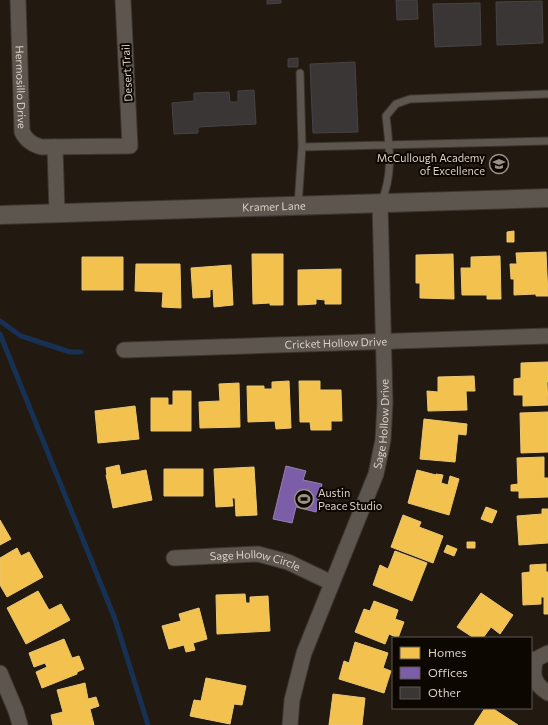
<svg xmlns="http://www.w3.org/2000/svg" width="548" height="725" font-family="Commissioner,sans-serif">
	<rect width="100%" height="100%" fill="#221a11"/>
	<path fill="#f2c14e" stroke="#ebc672" d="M514,231v11h-7v-10z
		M546,252l2,44h-12v-2l-22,1v-16h-3l-1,-15h7l-1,-11z
		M252,254h31v51h-13v-2l-17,1z
		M453,254l1,45 -34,-1v-15h-4v-28z
		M500,256l1,43h-14v-4h-25l-1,-27h10v-11z
		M82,257h41v33h-41z
		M136,264h44l1,44 -19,-1 1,-15 -28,-1z
		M231,265l2,40 -19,2 -1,-18 -3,1v7l-17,1 -2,-30z
		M341,269v35h-16v-4l-9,-1v5l-18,1v-35z
		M548,362v20h-1l1,23 -25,1v-11h-9v-16l7,-1v-15z
		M474,376l1,15h-9l1,19 -39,1 -1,-20 11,1v-15z
		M289,381l2,47 -15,1 -1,-8 -27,1 -1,-36h17v3h8v-7z
		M299,381h21v9h21l1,31h-11v9h-20l-1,-8h-10z
		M239,383l1,44 -40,1 -1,-26 21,-1 -1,-17z
		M173,391h18v40h-40v-33h17v7h5z
		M135,406l4,33 -41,4 -3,-32z
		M548,412v40l-27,1 -1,-40z
		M424,419l43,5 -1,11 -8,-1 -3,28 -35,-3z
		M544,457v21h4v19l-29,1v-7h-8v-6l7,-1 -1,-26z
		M119,465l2,10 25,-5 6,30 -39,8 -7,-33h1l-1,-7z
		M254,467l3,48 -21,1 -1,-18h-3l1,8 -17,1 -2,-38z
		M164,469h39v27h-39z
		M417,470l19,5v-1l7,1 -2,8 7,2 2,-9 9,3 -10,36 -41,-12z
		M486,507l11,4 -5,12 -11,-4z
		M542,509h6v34l-29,2 -2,-29 25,-2z
		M403,515l18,7 -2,5 24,9 -10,27 -42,-16z
		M0,520l11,19 -11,6z
		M467,542h8v6h-8z
		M447,545l10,4 -3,7 -10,-4z
		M17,548l4,8 8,-4 14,25 -36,20 -7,-12v-27z
		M395,551l32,12 -15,38 -39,-16 7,-20 8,4z
		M546,564v8h2v42h-4v-17h-3v7l-18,1 -1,-32 8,-1v-7z
		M38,591l11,19 12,-6 9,16 -44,24 -19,-36z
		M481,593l32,22 -13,19 -9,-7 -8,11h-9l-17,-11z
		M245,594l1,9h4v-6l18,-1 2,35 -53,3 -1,-39z
		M374,601l24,9 -3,9 9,3 -6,16 -9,-4 -4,10 -30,-12 9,-23 6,2z
		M199,608l8,31 -14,4 2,7 -9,2 -2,-7 -15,4 -7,-23 19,-5 -2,-7z
		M64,639l8,19 7,-2 5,13 -7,3v2l-35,14 -6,-16 11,-5 -2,-4 -11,4 -5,-14z
		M355,642l33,11 -5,15 8,3 -7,22 -45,-14 5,-18 5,2z
		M206,678l40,8 -4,19 -8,-1 -4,20 -40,-8 4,-16 7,1z
		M85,683l3,16 8,-2 3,9 -9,3 4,16h-41l-2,-10 12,-3 -6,-22z
		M333,694l32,4 -3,27h-33z
		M485,708h7l26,17h-44z"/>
	<path fill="#7b5ea7" stroke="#9880b0" d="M286,466l20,5 -3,9 19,4 -6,28 -20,-5 -4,16 -19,-4z"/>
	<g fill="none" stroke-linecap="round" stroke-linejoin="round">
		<path stroke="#163154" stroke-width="5" d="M0,321l21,15 49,16h11
			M0,334l115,285 33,106"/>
	</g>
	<path fill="#3a3636" stroke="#474344" d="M267,0h14v3l-14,1z
		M396,0h21l1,19 -21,1z
		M542,1l1,42 -46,2 -1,-43z
		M480,3l1,42 -46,2 -2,-43z
		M298,58v9h-10v-8z
		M355,62l3,70 -45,1 -3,-69z
		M254,90l2,34 -58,3v6l-24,1 -2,-31 22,-2v-8l35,-1 1,10h8v-11z"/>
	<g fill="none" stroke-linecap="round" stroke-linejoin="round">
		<g stroke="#3d3630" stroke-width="9">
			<path id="service" d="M300,73l2,74
				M381,202c13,-27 8,-58 5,-86l10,-12 14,-5 138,-5
				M298,205l4,-58 246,-6"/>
		</g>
		<g stroke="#3d3630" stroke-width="17">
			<g id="minor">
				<path id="s1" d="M18,0l4,132c5,9 10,12 19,15l89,-1 -7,-146"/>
				<path d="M55,147l2,66"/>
				<path id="s2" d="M124,350l424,-14"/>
				<path id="s3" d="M174,558l84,-4 30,8 44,21"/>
				<path d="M548,653l-12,6c-5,16 -2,25 12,34"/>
				<path d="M0,673l16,38 4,14"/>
				<path id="s4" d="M290,725l2,-25 12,-47 72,-179 7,-34 2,-37 -5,-200"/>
			</g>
		</g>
		<g stroke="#3d3630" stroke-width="20">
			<g id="tertiary">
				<path id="s5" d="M0,215l548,-17"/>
			</g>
		</g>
		<use href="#service" stroke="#5c564e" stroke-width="7"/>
		<use href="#minor" stroke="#5c564e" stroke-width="15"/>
		<use href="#tertiary" stroke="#5c564e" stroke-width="18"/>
	</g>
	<defs>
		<g id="school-ring" transform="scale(1)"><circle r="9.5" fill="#0d0702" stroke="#9a9086" stroke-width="1.5"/><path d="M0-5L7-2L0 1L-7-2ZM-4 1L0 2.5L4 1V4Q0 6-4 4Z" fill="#9a9086"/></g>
		<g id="stadium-ring" transform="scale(1)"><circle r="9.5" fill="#0d0702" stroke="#9a9086" stroke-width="1.5"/><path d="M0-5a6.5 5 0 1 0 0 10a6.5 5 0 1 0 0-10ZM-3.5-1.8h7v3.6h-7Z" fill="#9a9086"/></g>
	</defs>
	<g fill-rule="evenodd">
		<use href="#school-ring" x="499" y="164"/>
		<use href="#stadium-ring" x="304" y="499"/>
	</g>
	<g text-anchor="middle" stroke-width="4" stroke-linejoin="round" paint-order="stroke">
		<g font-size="11" fill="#dad0c5" stroke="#0d0702">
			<text transform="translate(127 73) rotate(-93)" y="4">Desert Trail</text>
			<text dy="4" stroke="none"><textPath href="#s1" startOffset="87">Hermosillo Drive</textPath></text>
			<text dy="4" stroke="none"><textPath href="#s5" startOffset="274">Kramer Lane</textPath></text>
			<text dy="4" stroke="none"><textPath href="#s2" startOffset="212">Cricket Hollow Drive</textPath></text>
			<text dy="4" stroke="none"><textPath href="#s4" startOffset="317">Sage Hollow Drive</textPath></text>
			<text dy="4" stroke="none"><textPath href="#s3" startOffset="82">Sage Hollow Circle</textPath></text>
		</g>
		<g font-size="11" fill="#dad0c5" stroke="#0d0702" text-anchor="end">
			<text x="485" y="162">McCullough Academy<tspan x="485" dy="13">of Excellence</tspan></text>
			<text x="318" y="497" text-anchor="start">Austin<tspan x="318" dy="13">Peace Studio</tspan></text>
		</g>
	</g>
	<rect x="392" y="637" width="140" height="72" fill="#0d0702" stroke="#5f5750"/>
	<rect x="400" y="647" width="20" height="12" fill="#f2c14e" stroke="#5f5750"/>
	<text x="428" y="657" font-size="12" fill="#dad0c5">Homes</text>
	<rect x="400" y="667" width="20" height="12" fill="#7b5ea7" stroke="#5f5750"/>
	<text x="428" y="677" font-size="12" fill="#dad0c5">Offices</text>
	<rect x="400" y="687" width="20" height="12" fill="#3a3636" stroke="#5f5750"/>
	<text x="428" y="697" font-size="12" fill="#dad0c5">Other</text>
</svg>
